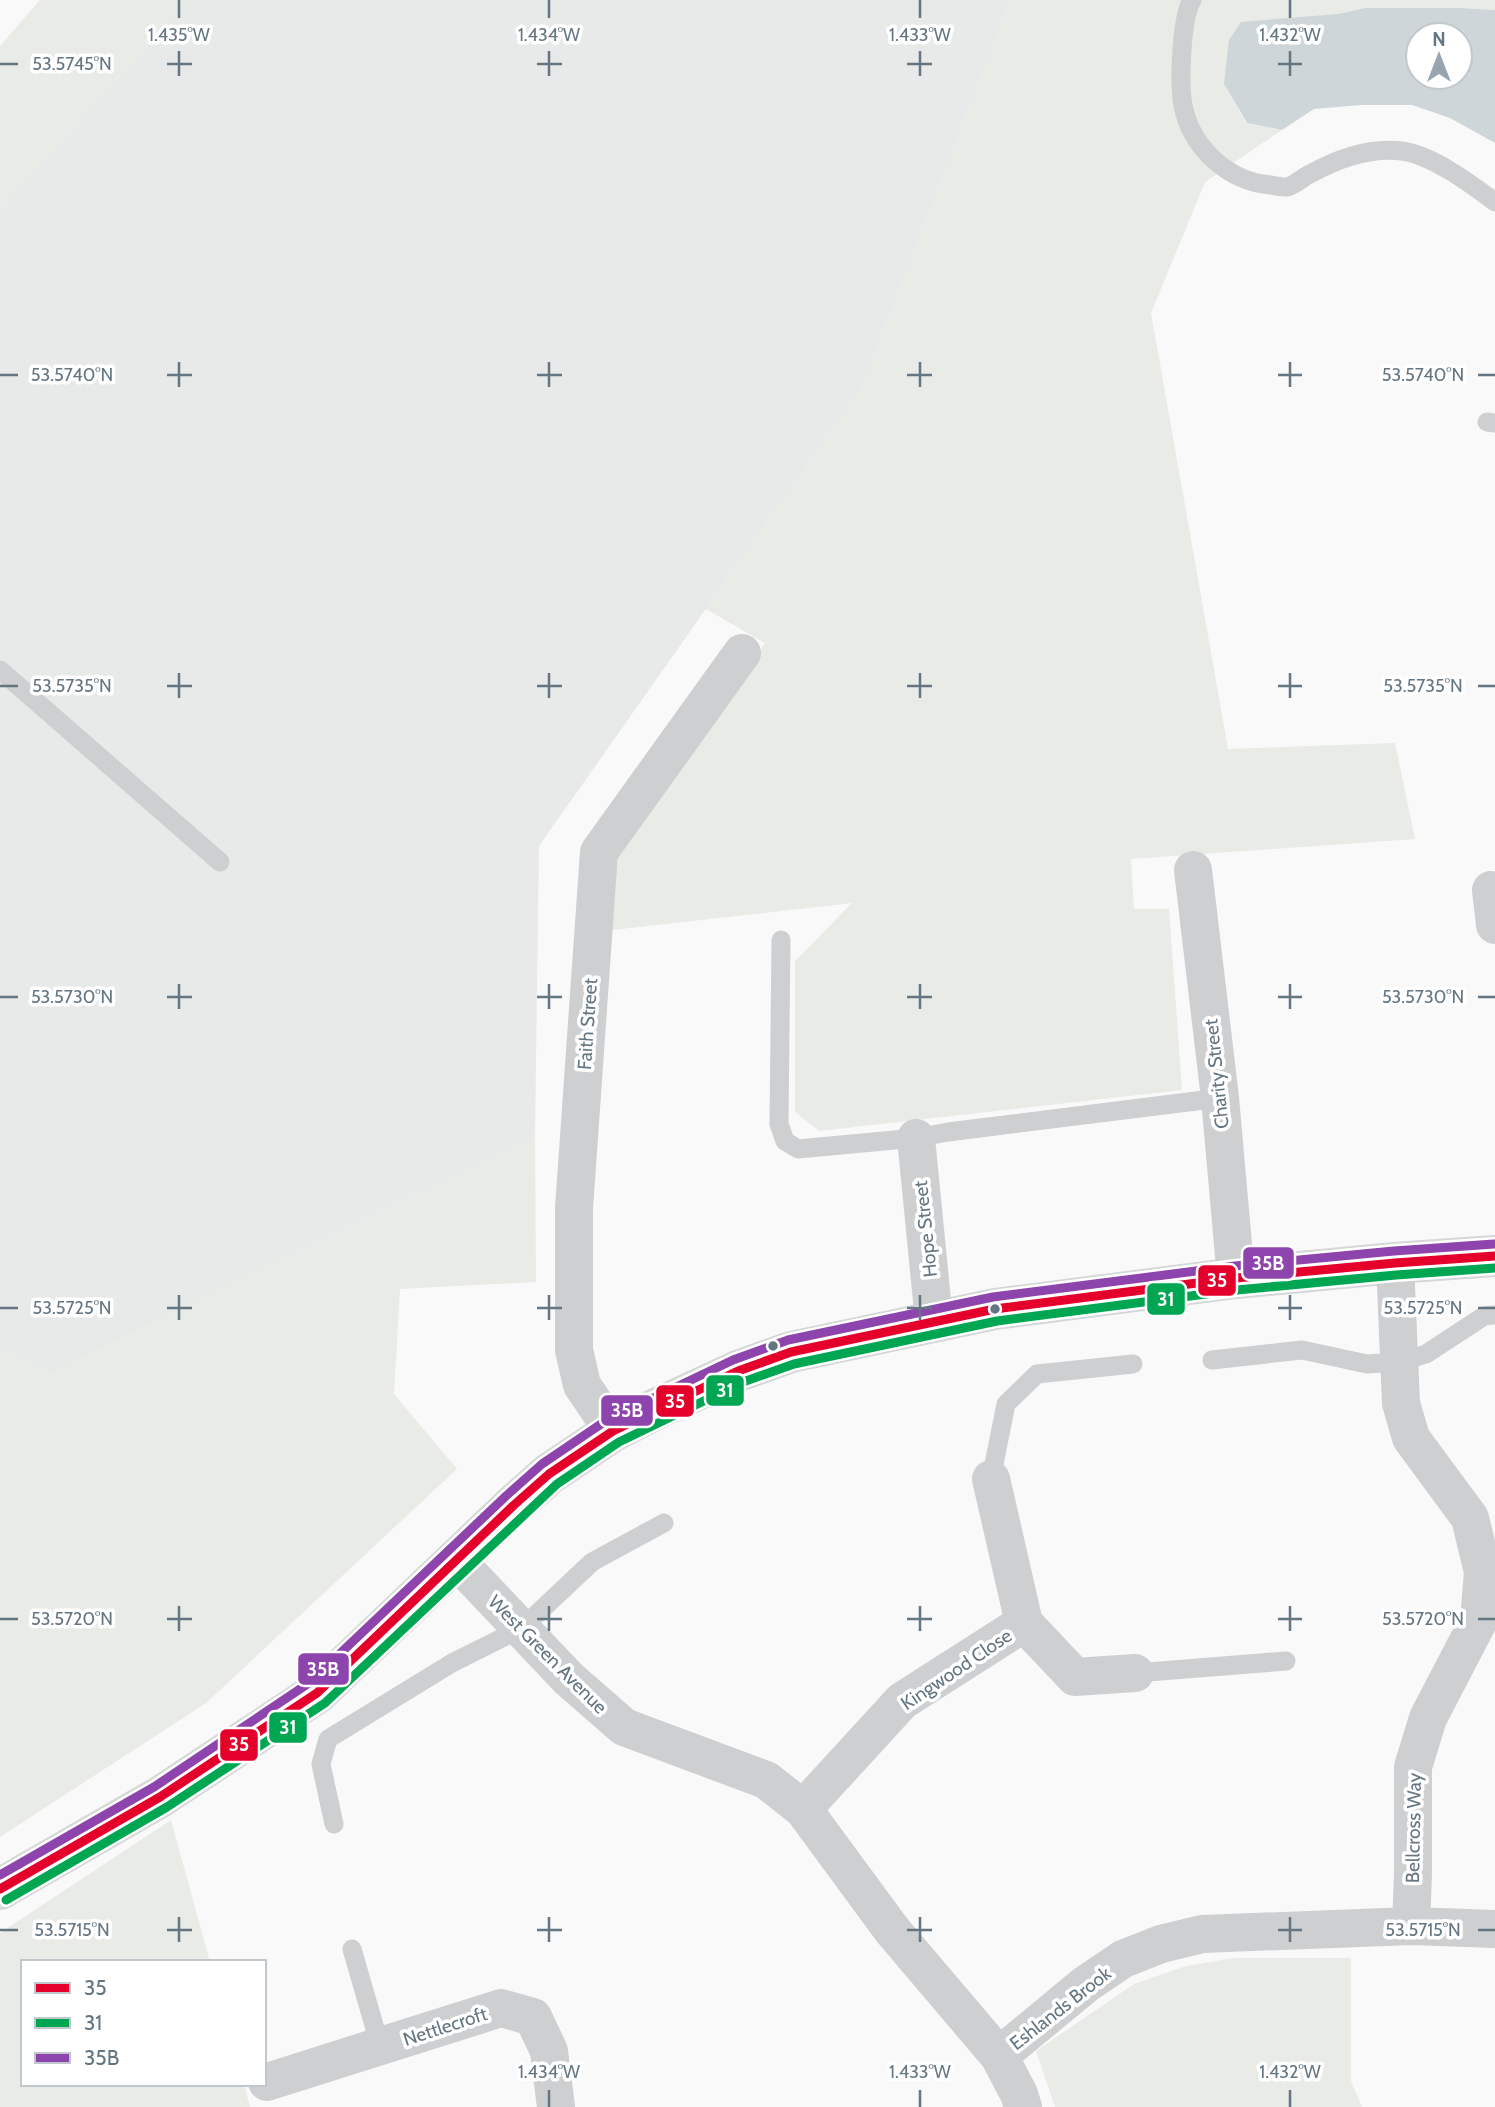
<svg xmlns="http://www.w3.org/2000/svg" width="1495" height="2107" font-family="Cabin,sans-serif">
	<rect width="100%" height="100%" fill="#f9f9f9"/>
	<path fill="#e8e9e9" d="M188,0h823l-148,386 -324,460 -4,289 -484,239 -51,-27v-1138z"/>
	<path fill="#e8ebe6" d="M40,0h148l-188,209v-163z
		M1011,0h484v10l-34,-2h-96l-27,6 -114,70 22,39 36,7 -77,52 -54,131 77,436 167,-6 20,96 -284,20 3,50h35l13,181 -363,41 -24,-19v-151l57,-58 -240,27 2,-77 151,-210 -59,-34 157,-223z
		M535,1135l1,147 -136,7 -6,105 63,75 -251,234 -206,134v-490l51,27z
		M171,1820l39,142h-187v122h221l6,23h-250v-174z
		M1234,1958h117v123l11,26h-307l-19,-56 98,-67 52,-18z"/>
	<path fill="#ced6d9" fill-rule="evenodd" d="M1365,8h96l34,2v133l-45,-25 -38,-13h-51l-47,4 -32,21 -35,-7 -23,-39 5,-44 12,-18 97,-8zM1418,35h42v42h-42z"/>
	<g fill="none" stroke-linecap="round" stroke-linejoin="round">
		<g stroke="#d5d6d7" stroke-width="42">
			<path id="secondary" d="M0,1889l160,-92 157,-104 197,-188 35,-31 64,-43 47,-24 78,-36 53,-19 204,-43 241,-31 159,-15 100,-7"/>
		</g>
		<path stroke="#cecfd0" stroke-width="19" d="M1192,0c-11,18 -13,83 -9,105 8,43 46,77 88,80 5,1 12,2 16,2 8,-2 16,-10 23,-13 27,-15 61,-27 92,-23 30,4 69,33 93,51
			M1487,422l8,1
			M0,670l220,192
			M781,940l-2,184 6,17 13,8 118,-11 32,-6 272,-34
			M1212,1360l90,-10 65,14 32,-2 27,-8 58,-38 11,-1
			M991,1479l15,-75 31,-30 96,-10
			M1135,1673l151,-12
			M334,1824l-13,-60 7,-25 124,-76 70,-35 70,-66 72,-39
			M352,1949l28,97"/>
		<path stroke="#cecfd0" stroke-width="38" d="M1193,870l27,228 16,180
			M1491,890l4,35
			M916,1138l18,183
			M1395,1263l6,140 10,35 59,80 13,54 -4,48 -51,98 -15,49v107l-2,52
			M613,1431l-31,-46 -8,-35v-142l25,-356 143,-199
			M991,1479l33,144 51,54 60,-4
			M457,1561l112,118 55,48 142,53 37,29 89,121 107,126 20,38 4,13
			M803,1809l99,-108 122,-78
			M999,2056l87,-72 37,-25 38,-15 41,-10 209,-8 84,3
			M267,2082l234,-74 32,9 16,34 7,56"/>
		<use href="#secondary" stroke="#e1e2e2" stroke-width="38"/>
		<g stroke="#fff" stroke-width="14">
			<path id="bus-1" d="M0,1889l160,-92 157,-104 197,-188 35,-31 64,-43 125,-60 53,-19 204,-43 241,-31 159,-15 100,-7"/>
		</g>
		<g stroke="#fff" stroke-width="14">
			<path id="bus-2" d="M6,1900l161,-93 158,-104 232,-219 62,-42 124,-60 51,-18 203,-43 240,-31 159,-15 99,-7"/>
		</g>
		<g stroke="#fff" stroke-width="14">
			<path id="bus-3" d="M0,1875l154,-88 155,-104 197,-187 36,-32 65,-44 126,-60 55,-20 205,-43 242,-31 159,-15 100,-7"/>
		</g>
		<use href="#bus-1" stroke="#e4002b" stroke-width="9"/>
		<use href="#bus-2" stroke="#00a651" stroke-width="9"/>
		<use href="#bus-3" stroke="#8e44ad" stroke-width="9"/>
	</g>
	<path fill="none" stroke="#657683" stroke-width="2.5" d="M179,0v18M549,0v18M920,0v18M1290,0v18M179,51v25M549,51v25M920,51v25M1290,51v25M0,64h18M167,64h25M537,64h25M907,64h25M1278,64h24M179,362v25M549,362v25M920,362v25M1290,362v25M0,375h18M167,375h25M537,375h25M907,375h25M1278,375h24M1478,375h17M179,673v25M549,673v25M920,673v25M1290,673v25M0,686h18M167,686h25M537,686h25M907,686h25M1278,686h24M1478,686h17M179,984v25M549,984v25M920,984v25M1290,984v25M0,997h18M167,997h25M537,997h25M907,997h25M1278,997h24M1478,997h17M179,1295v25M549,1295v25M920,1295v25M1290,1295v25M0,1308h18M167,1308h25M537,1308h25M907,1308h25M1278,1308h24M1478,1308h17M179,1606v25M549,1606v25M920,1606v25M1290,1606v25M0,1619h18M167,1619h25M537,1619h25M907,1619h25M1278,1619h24M1478,1619h17M179,1917v25M549,1917v25M920,1917v25M1290,1917v25M0,1930h18M167,1930h25M537,1930h25M907,1930h25M1278,1930h24M1478,1930h17M549,2090v17M920,2090v17M1290,2090v17"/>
	<g fill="#657683" stroke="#fff" stroke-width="2.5">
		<circle cx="995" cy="1309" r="6"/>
		<circle cx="773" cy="1346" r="6"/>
	</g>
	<g text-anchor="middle" stroke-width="7" stroke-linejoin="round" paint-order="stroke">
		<g font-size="19" fill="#657683" stroke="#fff">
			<text transform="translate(587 1024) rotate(-86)" y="7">Faith Street</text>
			<text transform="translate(1216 1074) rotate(-96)" y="7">Charity Street</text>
			<text transform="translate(925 1229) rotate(-96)" y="7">Hope Street</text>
			<text transform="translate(548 1654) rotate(45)" y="7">West Green Avenue</text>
			<text transform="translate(956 1669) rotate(-34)" y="7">Kingwood Close</text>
			<text transform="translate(1413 1828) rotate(-89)" y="7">Bellcross Way</text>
			<text transform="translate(1060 2008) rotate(-38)" y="7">Eshlands Brook</text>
			<text transform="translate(445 2026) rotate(-18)" y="7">Nettlecroft</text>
		</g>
	</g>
	<g font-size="18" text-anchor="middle" fill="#657683" stroke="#fff" stroke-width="7" stroke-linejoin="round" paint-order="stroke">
		<text x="179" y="41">1.435°W</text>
		<text x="549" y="41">1.434°W</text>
		<text x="920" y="41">1.433°W</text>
		<text x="1290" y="41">1.432°W</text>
		<text x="72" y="70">53.5745°N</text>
		<text x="72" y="381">53.5740°N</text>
		<text x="1423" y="381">53.5740°N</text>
		<text x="72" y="692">53.5735°N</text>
		<text x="1423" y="692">53.5735°N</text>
		<text x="72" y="1003">53.5730°N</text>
		<text x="1423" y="1003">53.5730°N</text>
		<text x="72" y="1314">53.5725°N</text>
		<text x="1423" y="1314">53.5725°N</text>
		<text x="72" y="1625">53.5720°N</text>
		<text x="1423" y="1625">53.5720°N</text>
		<text x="72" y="1936">53.5715°N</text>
		<text x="1423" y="1936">53.5715°N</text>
		<text x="549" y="2078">1.434°W</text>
		<text x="920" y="2078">1.433°W</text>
		<text x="1290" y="2078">1.432°W</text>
	</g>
	<g stroke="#fff" stroke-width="2.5">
		<rect x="1242" y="1246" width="53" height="34" rx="7" fill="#8e44ad"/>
		<rect x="1197" y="1264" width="40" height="33" rx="7" fill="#e4002b"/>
		<rect x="1146" y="1282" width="40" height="34" rx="7" fill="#00a651"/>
		<rect x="705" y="1374" width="40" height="33" rx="7" fill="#00a651"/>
		<rect x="655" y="1384" width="40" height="34" rx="7" fill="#e4002b"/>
		<rect x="600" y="1394" width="54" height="33" rx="7" fill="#8e44ad"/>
		<rect x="297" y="1652" width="53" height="34" rx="7" fill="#8e44ad"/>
		<rect x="268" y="1711" width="40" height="33" rx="7" fill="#00a651"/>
		<rect x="219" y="1728" width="40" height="34" rx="7" fill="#e4002b"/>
	</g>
	<g font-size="19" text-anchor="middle" font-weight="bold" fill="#fff">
		<text x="1268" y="1270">35B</text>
		<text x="1217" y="1287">35</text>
		<text x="1166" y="1306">31</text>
		<text x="725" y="1397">31</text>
		<text x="675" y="1408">35</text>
		<text x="627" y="1417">35B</text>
		<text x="323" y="1676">35B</text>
		<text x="288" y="1734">31</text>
		<text x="239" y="1751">35</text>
	</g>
	<rect x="21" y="1960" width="245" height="126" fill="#ffffff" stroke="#c1c8cd" stroke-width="2"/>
	<rect x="35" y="1983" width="35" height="10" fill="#e4002b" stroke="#c1c8cd" stroke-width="2"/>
	<text x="84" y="1995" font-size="21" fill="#657683">35</text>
	<rect x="35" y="2018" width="35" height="10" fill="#00a651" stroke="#c1c8cd" stroke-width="2"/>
	<text x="84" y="2030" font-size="21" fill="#657683">31</text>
	<rect x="35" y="2053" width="35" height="10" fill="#8e44ad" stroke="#c1c8cd" stroke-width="2"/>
	<text x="84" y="2065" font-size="21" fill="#657683">35B</text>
	<g transform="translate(1439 56)"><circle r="33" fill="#ffffff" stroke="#c1c8cd" stroke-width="2"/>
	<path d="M0-5L12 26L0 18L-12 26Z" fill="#99a4ac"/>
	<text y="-10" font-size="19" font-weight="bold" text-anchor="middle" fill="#657683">N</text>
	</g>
</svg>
